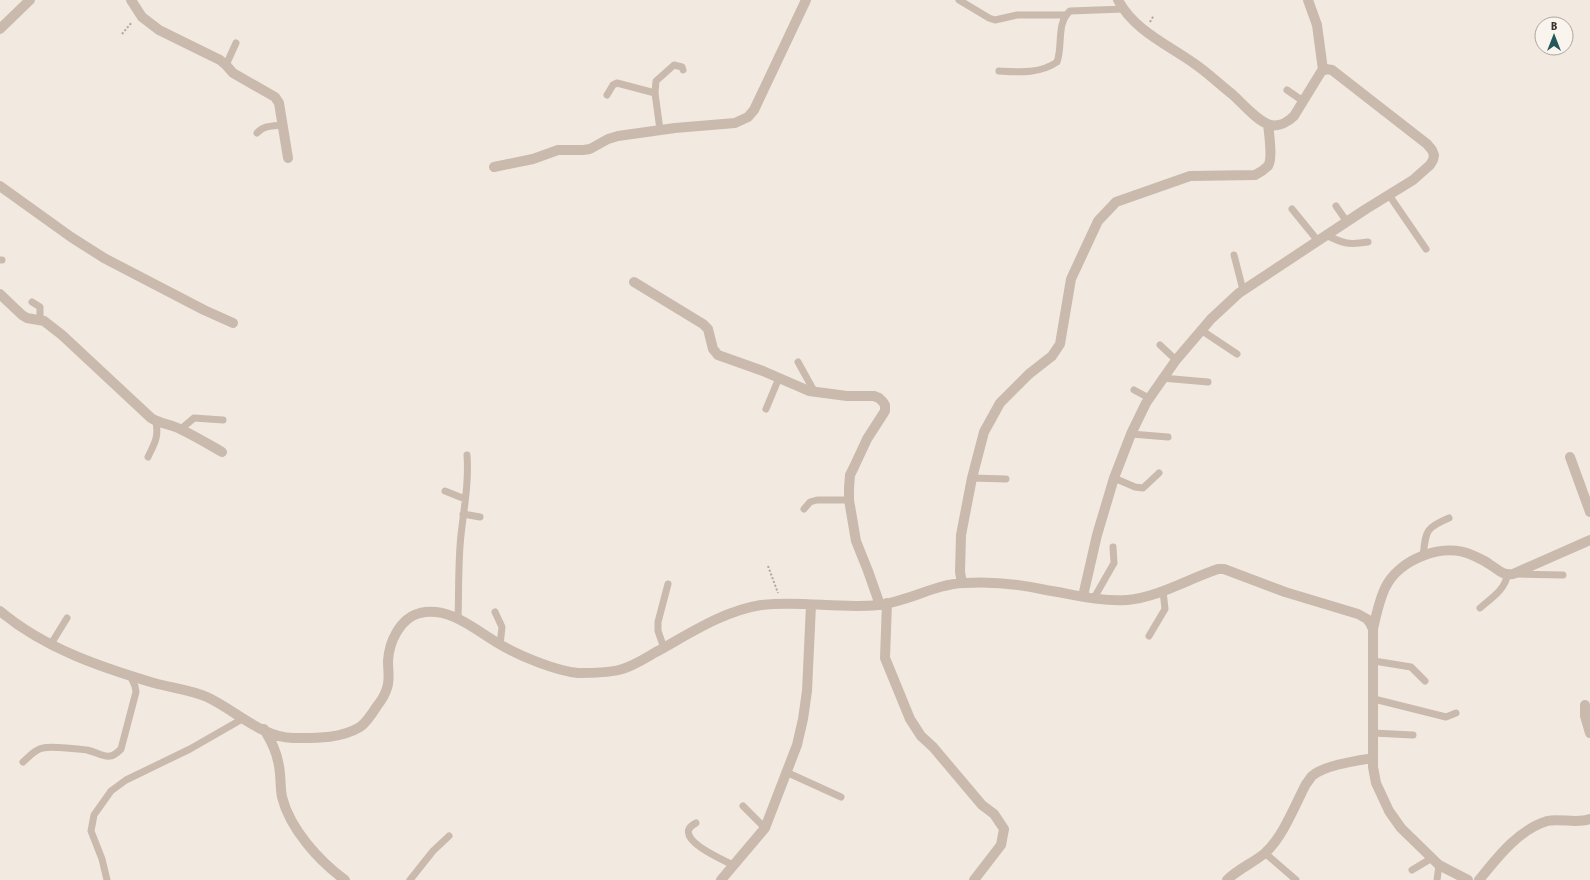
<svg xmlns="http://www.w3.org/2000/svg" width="1590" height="880" font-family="'Fira Sans Condensed',sans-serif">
	<rect width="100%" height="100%" fill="#f2eae1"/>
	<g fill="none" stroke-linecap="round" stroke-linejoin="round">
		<path stroke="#b6a497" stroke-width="2" stroke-dasharray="2 2" stroke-linecap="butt" d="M1150,22l4,-7
			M122,34l10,-12
			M768,566l10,27"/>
		<path stroke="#cabaad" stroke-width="7" d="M959,0l30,18 6,2 22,-5h48
			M226,65l10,-22
			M999,71c19,1 41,3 58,-9 6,-16 -1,-39 13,-51l54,-2
			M1287,90l16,11
			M607,95l6,-10 4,-2 38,10
			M660,130l-5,-37 1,-12 18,-16 8,2 1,3
			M257,133c7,-8 16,-7 26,-8
			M1389,195l37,54
			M1336,206l11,16
			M1292,209l26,32
			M1326,235c18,9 23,10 42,7
			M1234,255l9,35
			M0,260h2
			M32,302l8,5v12
			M1201,330l36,24
			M1160,345l16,15
			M798,362l16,29
			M1162,378l46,4
			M1134,390l15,8
			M766,409l13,-31
			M181,429l13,-11 29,2
			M1131,434l37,3
			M148,457c6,-13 11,-19 8,-35
			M972,478l34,1
			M1114,478l21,9 8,1 16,-15
			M445,491l20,8
			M804,509l6,-7 7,-2h32
			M463,514l17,3
			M1423,556c3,-25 2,-28 26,-38
			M1517,574l46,1
			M1094,598l20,-35 -1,-16
			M1480,608c10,-9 26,-19 27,-33
			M495,612l7,15 -2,18
			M458,618c1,-28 0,-56 3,-83 3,-27 8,-53 6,-80
			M1149,636l16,-27 -2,-18
			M51,644l16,-26
			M664,648l-6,-17v-9l10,-38
			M1374,661l37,6 14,14
			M1374,699l72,18 10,-4
			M1373,733l40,2
			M23,762c6,-5 12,-13 20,-14 9,-2 35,1 44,2 14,3 21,13 34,-1l15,-57 -1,-6 -5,-11
			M786,772l55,25
			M743,806l22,22
			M696,823c-2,1 -6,4 -7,6 -6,14 34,31 44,36
			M1265,853l31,27
			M1412,870l20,-12
			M107,880l-5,-21 -11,-28 3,-16 17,-24 15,-11 64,-31 54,-31
			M410,880l23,-29 16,-15
			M1437,880l2,-15"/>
		<path stroke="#cabaad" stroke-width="10" d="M131,0l11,17 17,13 61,30 6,5 7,8 42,24 4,6 9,55
			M1308,0l9,25 6,45
			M0,29l30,-29
			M494,167l39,-8 25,-9h25l7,-1 18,-10 10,-3 57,-8 60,-5 13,-6 6,-7 52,-110
			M0,186l71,51 33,21 100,52 29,13
			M634,282l69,42 5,5 5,20 5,6 45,16 46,20 38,5h27l5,2 4,4 2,3v6l-18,28 -13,28 -4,8 -1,13v12l7,41 12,30 12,34
			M0,294l22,21 5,3 17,3 18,14 89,83c9,6 20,6 29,11 15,7 28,15 42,23
			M1570,457l20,55
			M962,583l-2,-11 1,-37 11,-57 12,-46 16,-29 29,-29 23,-18 8,-12 11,-65 27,-58 18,-19 74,-26 65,-1c4,-2 9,-5 13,-9 5,-7 1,-32 0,-42
			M1083,596l14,-61 17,-57 17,-44 15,-31 30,-43 35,-41 28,-26 127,-84 47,-29 17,-15 3,-5 1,-5 -2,-5 -5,-6 -95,-74 -6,-1 -5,3 -27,44c-6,6 -15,11 -24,9 -13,-4 -28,-22 -38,-31 -13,-10 -26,-23 -40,-32 -26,-18 -59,-33 -74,-62
			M887,603l-2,55 25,61 11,17 12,11 49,58 12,9 10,15 -3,16 -27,35
			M0,611c44,37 100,56 154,72 18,5 37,7 53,14 28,13 54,40 86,41 22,0 47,1 67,-11 7,-5 12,-13 17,-21 4,-5 8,-11 10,-18 3,-8 1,-18 1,-27 1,-19 12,-43 32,-48 31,-7 56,18 81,32 19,11 55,26 77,28 12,0 28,0 41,-3 13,-3 25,-11 37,-18 33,-18 67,-41 105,-47 39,-5 78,4 117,0 29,-3 57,-21 86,-22 27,-2 55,1 82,7 26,4 54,12 81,10 32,-3 61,-21 91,-31h6l61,23 73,22 9,5 3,4 3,6v138l3,16 13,28 12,17 38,37 29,15
			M1373,629c3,-14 6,-28 12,-41 14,-29 58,-46 87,-33 6,3 12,5 17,9 9,5 13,12 24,10l77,-34
			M1585,705v11l5,17
			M264,729c7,12 13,23 15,37 2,10 1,21 3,31 8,32 37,64 63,83
			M721,880l44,-52 32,-83 6,-26 4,-28 4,-86
			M1227,880c11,-11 26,-17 38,-27 18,-16 30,-48 41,-69 2,-2 4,-6 6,-8 13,-11 43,-15 61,-18
			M1479,880c18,-22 39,-50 68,-59 13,-3 30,3 43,-2"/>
	</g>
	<g transform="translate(1554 36)"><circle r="19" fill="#faf4ee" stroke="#ada5a0"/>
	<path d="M0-3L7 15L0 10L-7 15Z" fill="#235759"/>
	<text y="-6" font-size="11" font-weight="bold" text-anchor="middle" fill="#392f2b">B</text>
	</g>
</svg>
